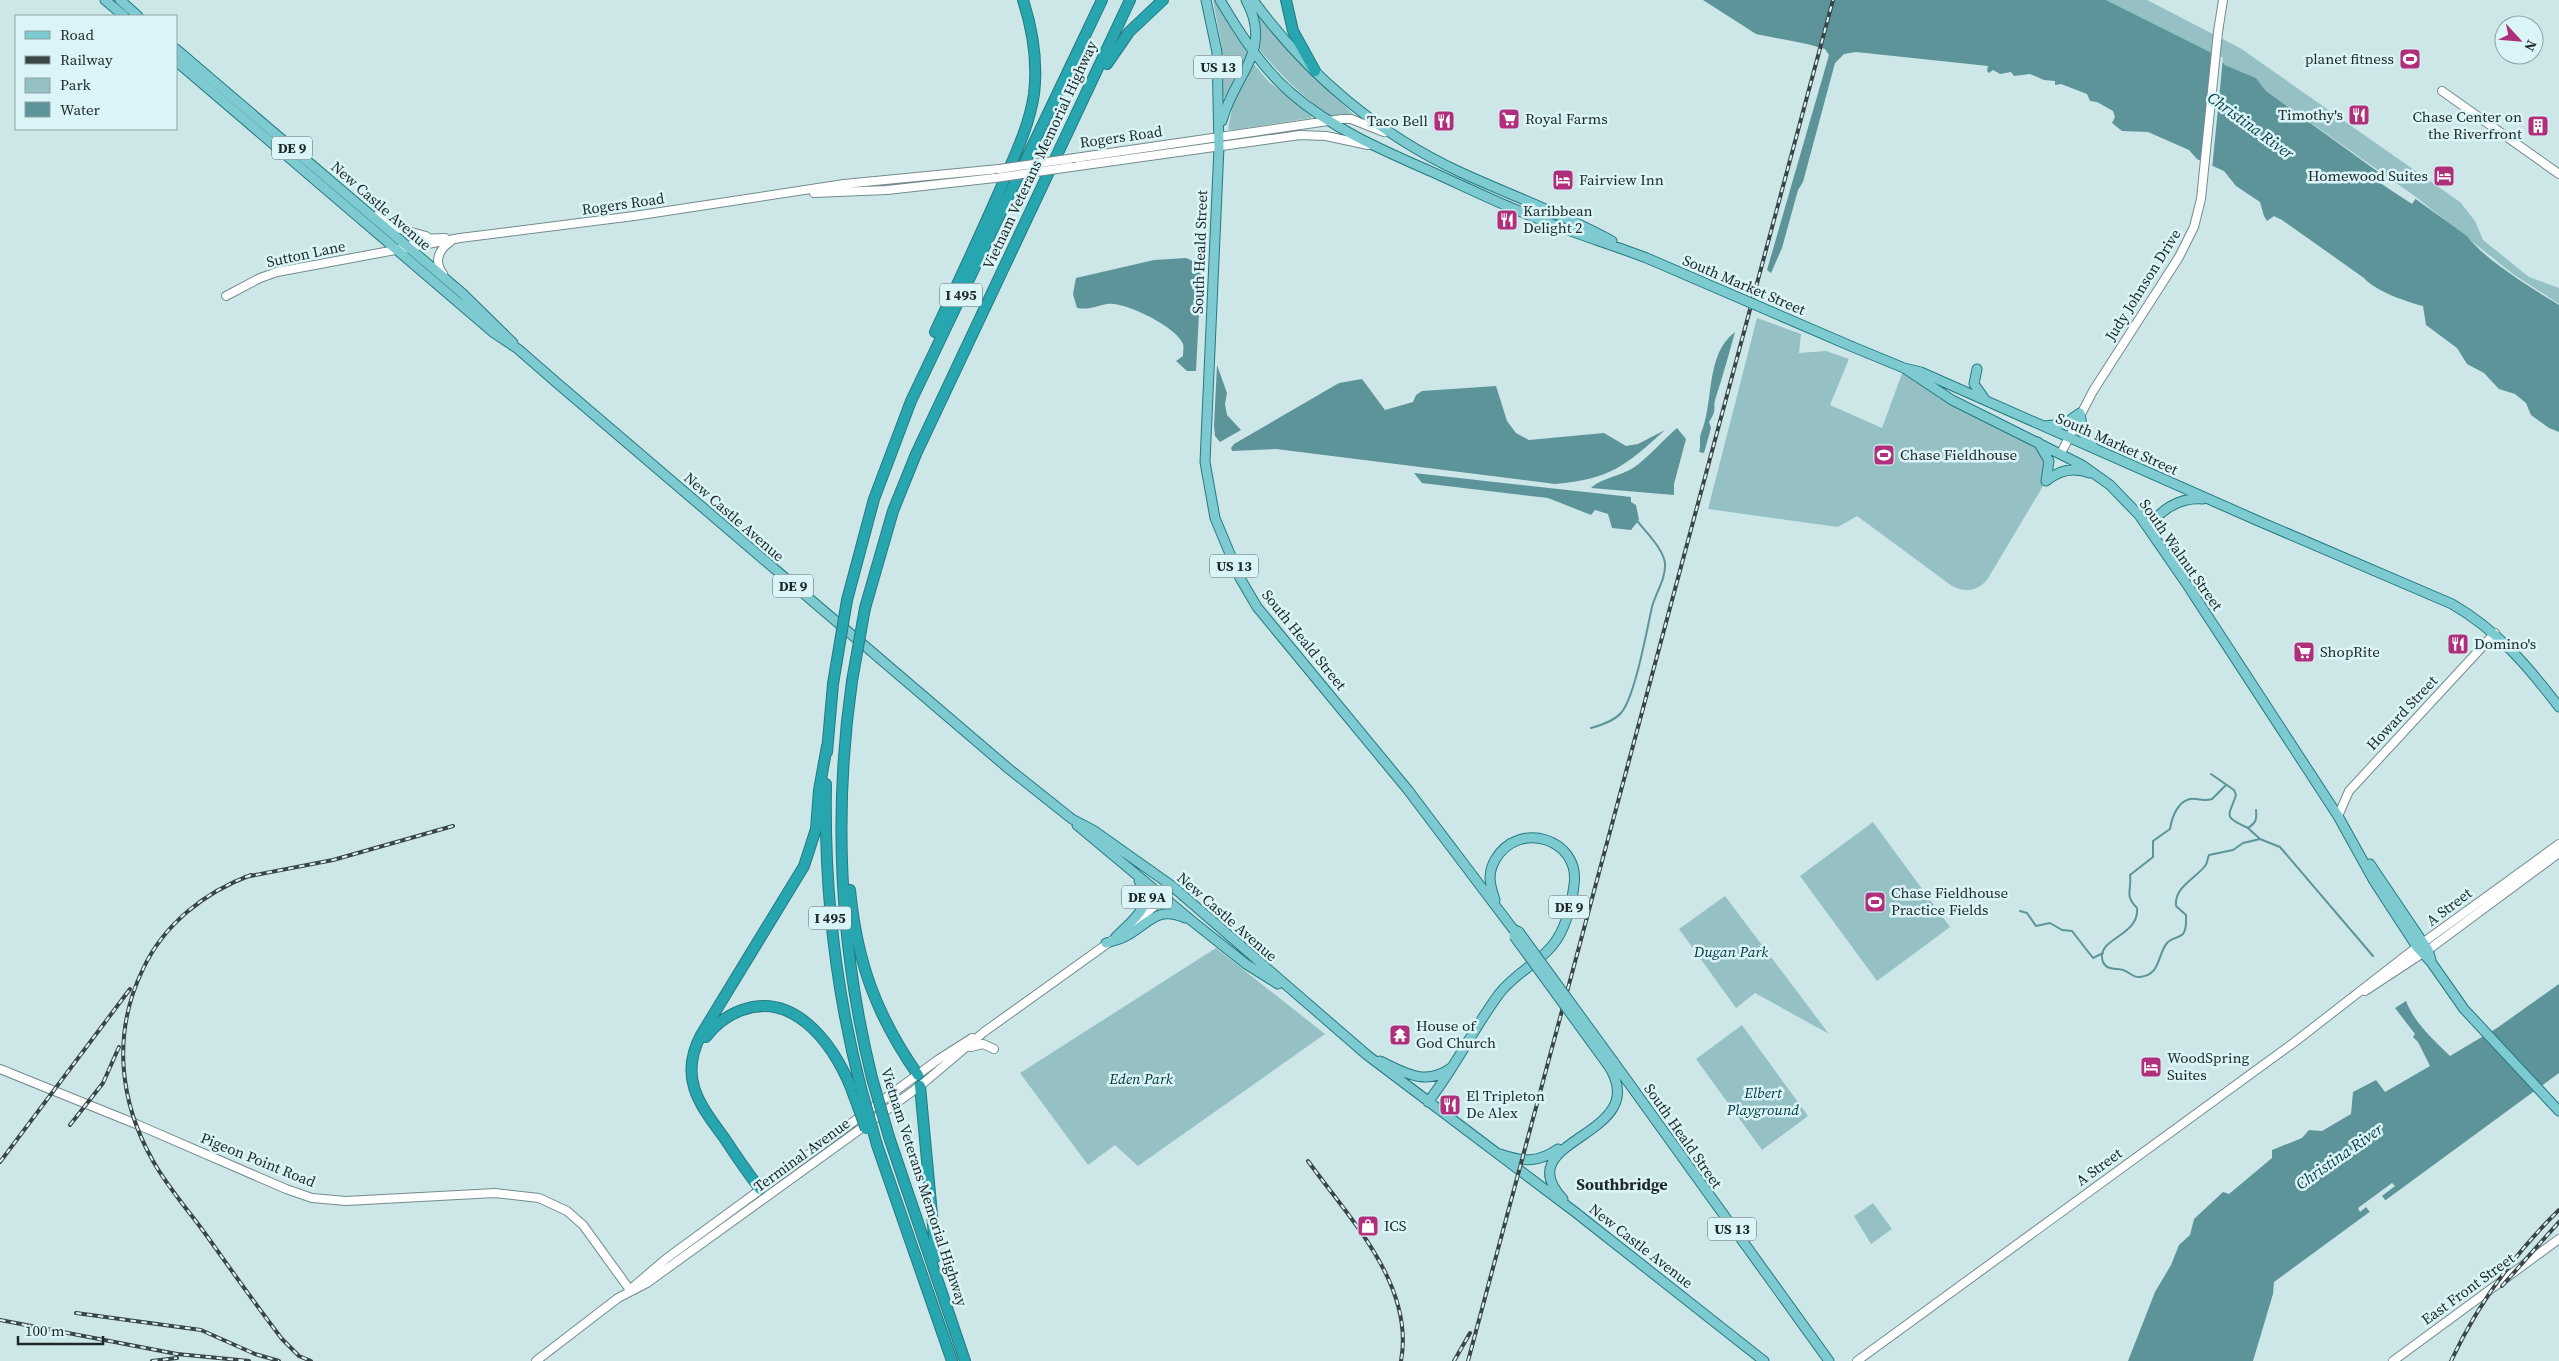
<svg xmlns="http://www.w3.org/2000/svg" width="2559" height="1361" font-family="'Source Serif 4',serif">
	<rect width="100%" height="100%" fill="#cde7e9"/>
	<path fill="#95c1c5" d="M1213,0h2l31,48 1,8 -22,41h-3v-49z
		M2106,0h41l93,48 220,154 15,19 8,19 46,37 30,11v16l-46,-30 -97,-77 -150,-106 -10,-13 -31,-13 -7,-9z
		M1258,15h3l36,45 56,54 -23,2c-27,-19 -50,-41 -71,-67l2,-8z
		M1254,64l15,18 43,33 -1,3 -79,12 -4,-1 6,-31z
		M1757,318l44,16 -2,19 27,-2 23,8 -19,46 52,23 22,-60 39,27 95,47 7,11 1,28 -59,99c-10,11 -22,13 -35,6l-95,-70 -19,11 -130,-18z
		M1873,822l77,105 -73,54 -77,-105z
		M1725,896l104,138 -74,-41 -19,15 -57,-79z
		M1216,948l109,86 -187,132 -23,-21 -27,20 -68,-92z
		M1742,1025l66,91 -46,34 -66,-91z
		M1873,1203l19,26 -21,15 -17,-28z"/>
	<path fill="#5c9499" d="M1703,0h403l112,56 7,9 31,13 10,13 201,145c18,24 66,53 92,69v127l-10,-4 -18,-13 -5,-12 -11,-9 -16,-5 -15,-16 -17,-9 -10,-16 -31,-23 -3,-19c-16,-4 -48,-15 -59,-28l-82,-58 -8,-4 -7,5 -3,-5 -4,-14 -24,-16 -12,-15 -27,-12 -8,-9 -41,-18 -26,-1 -10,-8 3,-6 -2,-6 -16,-9 -7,-1 -3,-7 -26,-10 -6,1v-4l-11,-1 -14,-6 -16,2 -3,-4 -11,2 -7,-4 -4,3 -2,-2 1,-5 -132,-14 -12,2 -9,9 -32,119 -5,8 -16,58 -11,25 -4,-3 62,-215 -4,-6 -18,-5 -51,-10z
		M1186,258l9,4 6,13 -5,96h-9l-11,-10 7,-5c0,-3 1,-9 0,-12 -6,-17 -59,-43 -76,-40 -13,2 -15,6 -30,4l-4,-14 3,-16 78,-18z
		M1735,332c-6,22 -12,43 -19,65 -4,11 2,12 -7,25l2,6 -7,25 -5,-1c2,-5 0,-13 2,-19 13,-30 4,-79 34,-101z
		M1217,365l10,28 -2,11 2,11 14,15 -21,12 -5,-6 -1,-10z
		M1362,379l23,31 28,-8 3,-7 6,-4 74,-5 11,35 9,12 13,7 75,-7 22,13 12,-2 27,-14c-40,36 -54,49 -110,54l-279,-35 -44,2 -1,-3 3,-4 105,-61z
		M1677,428l9,11 -12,45v11l-83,-7c10,-10 30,-12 42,-20 14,-9 31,-29 44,-40z
		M1414,473l217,24v5l5,3 3,15 -8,10 -19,-2 -4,-14 -13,-4 -4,5 -43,-17 -126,-15z
		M2559,984v89l-285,209 -1,12 -20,67h-125l27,-69 16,-27 8,-20 11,-10 4,-16 29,-27 6,2 43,-36v-8l30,-12 7,-8 13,1 29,-17 2,-22 23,-12 9,12 45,-26 -12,-24 -5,-5 2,-3 -20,-26 11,-7c9,23 28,39 44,55l47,-28z"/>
	<path fill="#cde7e9" d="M2212,50l11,8 -11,111 -11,-5z
		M2377,174l10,7 4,-5 4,3 -2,3 23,16 -4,6 -38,-25z
		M2392,1183l3,3 -13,10 4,5 -16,11 -4,-5 -6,5 -2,-4z"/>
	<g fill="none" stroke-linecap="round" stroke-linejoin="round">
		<path stroke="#5c9499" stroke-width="2" d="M1591,728c11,-3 23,-7 30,-15 14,-16 26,-84 31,-106 4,-15 14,-28 13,-44 -2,-14 -18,-30 -27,-41
			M2211,774l23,16 2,5c-7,22 -14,21 12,33
			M2225,786l-13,13c-6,2 -10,1 -16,0 -17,-2 -24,17 -26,30l-17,12v16l-23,18c2,16 -6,20 7,33 3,29 -43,30 -34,54 4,9 14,6 20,8 7,2 10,8 17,7 21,-2 17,-22 27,-34 4,-5 12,-5 16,-9 4,-5 3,-14 3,-19l-10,-9c-2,-19 19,-27 29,-40 3,-3 2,-7 4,-11l24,-5 10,-7 17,-4
			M2256,810c1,9 0,13 -8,18l12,11 20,8 93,109
			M2020,911l7,2 9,13 14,-3 12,7 10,1 21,27 10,-5"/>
		<g stroke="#738b8d" stroke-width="10">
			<path id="secondary" d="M2442,91l117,83
				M1075,158l267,-39h9l33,13
				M1071,167l229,-32 26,1 42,9
				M814,193l73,-3 108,-12
				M377,216l23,13 26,7
				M408,248l10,-9 27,-1
				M443,274c-9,-12 -5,-24 7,-32
				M226,296l34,-18 17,-6 183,-34 174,-22 210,-32 155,-15
				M2061,453l32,-62 86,-134 15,-30 7,-28 17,-167 5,-32
				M2338,816l11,-25 146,-158
				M1134,923l22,-18 16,-19
				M2365,991l67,-44 127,-94
				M971,1047l12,-3 11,5
				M0,1069l136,55 150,65 26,9 34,3 149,-8 44,5 28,13 16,14 47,65
				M633,1287l34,-29 272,-199 33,-21
				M536,1361l82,-63 29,-15 273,-197 64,-54 127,-91
				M1857,1361l439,-320 121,-94 142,-103
				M2393,1361l166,-122"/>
		</g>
		<g stroke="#247a81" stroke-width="11">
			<path id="primary" d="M105,0l19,16
				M120,0l18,16
				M1206,0l11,52 2,95 -14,315 10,56 25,60 17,29 151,183 105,139 6,3
				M1220,0c20,34 42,68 71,93 40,35 91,57 139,78 40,18 78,37 119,52 33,13 67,23 100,36
				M1253,0c53,73 125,134 207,172 50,23 103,42 152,69
				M176,49l286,244 51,50
				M176,61l318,272 24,16 39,34 452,386 63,50 21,11 79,56 195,169 208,157 189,149
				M1222,121c12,-47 52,-70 24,-121
				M1853,347l51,21 17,4 335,148 196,84c45,26 76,62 107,103
				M1904,368l48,32 130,65 28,20 29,30 49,71 150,230 36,65 43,66 14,15 33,47 95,102
				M1977,369l-3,15 10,14
				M2080,413l3,20 11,15
				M2044,426l20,-2 16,-11
				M2038,442l11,19 -3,20
				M2046,481c13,-11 28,-14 44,-8
				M2148,527c14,-18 32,-30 55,-28
				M1077,825l115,96 54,43 32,20
				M2370,864l58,86 3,10
				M1115,938c14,-15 45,-36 24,-57
				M1106,943c8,-2 16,-4 22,-8 22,-13 30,-29 57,-17
				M1380,1061c24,11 45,26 71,7
				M1613,1061l216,300
				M1428,1102c27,-34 45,-73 71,-108 15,-20 38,-30 53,-48 13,-15 20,-42 22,-61 7,-46 -56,-66 -79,-25 -8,14 -5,25 0,40
				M1500,1154c23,8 38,9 58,-5
				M1563,1199c-58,-61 93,-62 45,-134"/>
		</g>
		<g stroke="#247a81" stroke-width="12">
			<path id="highway" d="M1286,0l7,31 22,40
				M1107,64l22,-32 34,-32
				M935,332c22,-47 44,-94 65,-142 13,-31 29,-62 34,-96 4,-33 -1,-63 -11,-94
				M847,600l27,-101 37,-98 191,-401
				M865,608l28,-97 23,-57 214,-454
				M852,681c-19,133 -12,267 20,397
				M827,752l6,-68
				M826,784c-2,104 9,204 35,304
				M850,890c7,72 26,125 68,185
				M706,1037c9,-12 22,-22 36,-27 56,-20 97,42 112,86
				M920,1086l16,171
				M889,1137l76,224
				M877,1145l75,216
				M760,1189c-12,-16 -24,-33 -35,-50 -25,-34 -47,-61 -24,-104l103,-169 12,-37 3,-39 8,-44"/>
		</g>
		<use href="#secondary" stroke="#fff" stroke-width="8"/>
		<use href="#primary" stroke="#7dcad0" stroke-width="9"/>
		<use href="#highway" stroke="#27a6b0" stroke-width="10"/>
		<g stroke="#394546" stroke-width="4">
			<path id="rail" d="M251,875c-46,17 -87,49 -108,94 -31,64 -24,132 10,192 14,25 34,48 51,71 26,36 51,72 78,107l17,17 12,5
				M245,877l88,-17 120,-34
				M70,1125l33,-42 16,-36
				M1308,1161c41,57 107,124 93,200
				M0,1162l130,-173
				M2502,1286l57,-64
				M76,1313l125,17 54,24 24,7
				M0,1320l177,34 72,7
				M152,1361l25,-3
				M1454,1361l16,-28
				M1468,1361l365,-1361
				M2451,1361c27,-57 63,-107 108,-151"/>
		</g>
		<use href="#rail" stroke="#daf4f7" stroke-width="2" stroke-dasharray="5.5" stroke-linecap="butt"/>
		<g stroke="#738b8d" stroke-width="10" stroke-linecap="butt">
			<path id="secondary-bridge" d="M999,169l76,-11
				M995,178l76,-11"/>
		</g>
		<g stroke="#247a81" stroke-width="11" stroke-linecap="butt">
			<path id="primary-bridge" d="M1649,259l204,88
				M1519,932l94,129
				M1514,936l94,129"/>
		</g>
		<g stroke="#247a81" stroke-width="12" stroke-linecap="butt">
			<path id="highway-bridge" d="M852,681l13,-73
				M833,684l14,-84
				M872,1078l17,59
				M861,1088l16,57
				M854,1096l12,33"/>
		</g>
		<use href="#secondary-bridge" stroke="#fff" stroke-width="8"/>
		<use href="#primary-bridge" stroke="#7dcad0" stroke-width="9"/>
		<use href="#highway-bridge" stroke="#27a6b0" stroke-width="10"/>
	</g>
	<defs>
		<g id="stadium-square" transform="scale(1.125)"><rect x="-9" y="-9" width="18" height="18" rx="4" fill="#b02f7a" stroke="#daf4f7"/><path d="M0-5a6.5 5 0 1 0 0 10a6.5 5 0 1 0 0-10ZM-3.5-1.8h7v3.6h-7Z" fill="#fff"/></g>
		<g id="restaurant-square" transform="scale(1.125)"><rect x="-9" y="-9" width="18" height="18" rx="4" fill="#b02f7a" stroke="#daf4f7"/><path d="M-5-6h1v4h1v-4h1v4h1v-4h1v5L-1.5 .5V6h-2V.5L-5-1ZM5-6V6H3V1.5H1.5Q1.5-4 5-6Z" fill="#fff"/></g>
		<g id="supermarket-square" transform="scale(1.125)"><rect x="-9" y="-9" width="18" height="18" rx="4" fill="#b02f7a" stroke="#daf4f7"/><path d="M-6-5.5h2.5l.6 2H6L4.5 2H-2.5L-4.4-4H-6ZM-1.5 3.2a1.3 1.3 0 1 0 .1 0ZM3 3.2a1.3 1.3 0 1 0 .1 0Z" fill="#fff"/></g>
		<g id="building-square" transform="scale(1.125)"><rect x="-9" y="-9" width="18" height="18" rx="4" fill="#b02f7a" stroke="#daf4f7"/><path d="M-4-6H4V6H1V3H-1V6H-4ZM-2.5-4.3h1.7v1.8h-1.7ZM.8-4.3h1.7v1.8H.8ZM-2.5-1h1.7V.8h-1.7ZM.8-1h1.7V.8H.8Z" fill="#fff"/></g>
		<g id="hotel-square" transform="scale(1.125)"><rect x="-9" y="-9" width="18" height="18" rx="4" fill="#b02f7a" stroke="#daf4f7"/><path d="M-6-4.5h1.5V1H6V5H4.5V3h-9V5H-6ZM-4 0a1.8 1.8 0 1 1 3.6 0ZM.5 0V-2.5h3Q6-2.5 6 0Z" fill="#fff"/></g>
		<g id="temple-square" transform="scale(1.125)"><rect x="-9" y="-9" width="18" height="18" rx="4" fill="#b02f7a" stroke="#daf4f7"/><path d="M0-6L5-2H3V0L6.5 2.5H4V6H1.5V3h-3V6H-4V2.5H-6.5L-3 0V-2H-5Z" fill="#fff"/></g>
		<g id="shop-square" transform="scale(1.125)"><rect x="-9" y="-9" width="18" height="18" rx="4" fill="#b02f7a" stroke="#daf4f7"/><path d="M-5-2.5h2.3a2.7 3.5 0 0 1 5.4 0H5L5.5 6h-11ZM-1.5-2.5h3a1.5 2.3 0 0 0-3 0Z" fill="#fff"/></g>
	</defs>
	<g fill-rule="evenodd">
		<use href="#stadium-square" x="2410" y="59"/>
		<use href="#restaurant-square" x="2359" y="115"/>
		<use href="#supermarket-square" x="1509" y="119"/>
		<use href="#restaurant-square" x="1444" y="121"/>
		<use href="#building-square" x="2538" y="126"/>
		<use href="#hotel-square" x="2444" y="176"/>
		<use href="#hotel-square" x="1563" y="180"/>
		<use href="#restaurant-square" x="1507" y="220"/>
		<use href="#stadium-square" x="1884" y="455"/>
		<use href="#restaurant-square" x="2458" y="644"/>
		<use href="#supermarket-square" x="2304" y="652"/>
		<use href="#stadium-square" x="1875" y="902"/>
		<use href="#temple-square" x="1400" y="1035"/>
		<use href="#hotel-square" x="2151" y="1067"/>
		<use href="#restaurant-square" x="1450" y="1105"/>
		<use href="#shop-square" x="1368" y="1226"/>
	</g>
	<g text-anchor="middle" stroke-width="5" stroke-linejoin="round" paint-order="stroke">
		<g fill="#daf4f7" stroke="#566567" stroke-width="1">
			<rect x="1194" y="55.5" width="48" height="23" rx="4"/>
			<rect x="272" y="136.5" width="40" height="23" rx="4"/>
			<rect x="940" y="283.5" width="42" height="23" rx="4"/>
			<rect x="1210" y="554.5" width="48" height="23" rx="4"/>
			<rect x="773" y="574.5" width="40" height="23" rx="4"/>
			<rect x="1122" y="885.5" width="50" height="23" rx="4"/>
			<rect x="1549" y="895.5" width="40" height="23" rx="4"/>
			<rect x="809" y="906.5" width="42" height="23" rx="4"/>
			<rect x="1708" y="1217.5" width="48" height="23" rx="4"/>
		</g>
		<g font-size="14" font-weight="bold" fill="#1e2829">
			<text x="1218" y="72">US 13</text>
			<text x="292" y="153">DE 9</text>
			<text x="961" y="300">I 495</text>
			<text x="1234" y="571">US 13</text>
			<text x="793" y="591">DE 9</text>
			<text x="1147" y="902">DE 9A</text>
			<text x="1569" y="912">DE 9</text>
			<text x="830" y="923">I 495</text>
			<text x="1732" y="1234">US 13</text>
		</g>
		<g font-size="15" fill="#1e2829" stroke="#daf4f7" text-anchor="start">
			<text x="2394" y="64" text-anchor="end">planet fitness</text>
			<text x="2343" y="120" text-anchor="end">Timothy's</text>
			<text x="2522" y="122" text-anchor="end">Chase Center on<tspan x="2522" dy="17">the Riverfront</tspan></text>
			<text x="1525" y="124">Royal Farms</text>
			<text x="1428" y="126" text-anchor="end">Taco Bell</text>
			<text x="2428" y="181" text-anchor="end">Homewood Suites</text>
			<text x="1579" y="185">Fairview Inn</text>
			<text x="1523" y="216">Karibbean<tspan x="1523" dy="17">Delight 2</tspan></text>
			<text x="1900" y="460">Chase Fieldhouse</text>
			<text x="2474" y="649">Domino's</text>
			<text x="2320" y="657">ShopRite</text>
			<text x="1891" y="898">Chase Fieldhouse<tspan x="1891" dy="17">Practice Fields</tspan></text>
			<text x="1416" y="1031">House of<tspan x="1416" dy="17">God Church</tspan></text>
			<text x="2167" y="1063">WoodSpring<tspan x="2167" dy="17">Suites</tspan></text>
			<text x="1466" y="1101">El Tripleton<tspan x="1466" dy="17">De Alex</tspan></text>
			<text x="1384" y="1231">ICS</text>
		</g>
		<g font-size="15" fill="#1e2829" stroke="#daf4f7">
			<text transform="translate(1121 137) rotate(-8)" y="5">Rogers Road</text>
			<text transform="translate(1040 155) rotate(-65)" y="5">Vietnam Veterans Memorial Highway</text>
			<text transform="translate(623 204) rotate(-8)" y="5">Rogers Road</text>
			<text transform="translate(381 206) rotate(41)" y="5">New Castle Avenue</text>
			<text transform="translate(1200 252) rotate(-88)" y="5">South Heald Street</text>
			<text transform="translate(306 254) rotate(-12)" y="5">Sutton Lane</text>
			<text transform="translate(1744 285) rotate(23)" y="5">South Market Street</text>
			<text transform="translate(2143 285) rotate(-58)" y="5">Judy Johnson Drive</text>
			<text transform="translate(2117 444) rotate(24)" y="5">South Market Street</text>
			<text transform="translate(734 517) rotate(41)" y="5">New Castle Avenue</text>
			<text transform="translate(2181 555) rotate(55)" y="5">South Walnut Street</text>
			<text transform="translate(1304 640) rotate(51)" y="5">South Heald Street</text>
			<text transform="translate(2402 713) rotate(-47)" y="5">Howard Street</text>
			<text transform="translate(2449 907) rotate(-37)" y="5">A Street</text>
			<text transform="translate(1227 917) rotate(41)" y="5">New Castle Avenue</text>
			<text transform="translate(1683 1136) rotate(55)" y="5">South Heald Street</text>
			<text transform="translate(802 1155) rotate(-36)" y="5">Terminal Avenue</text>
			<text transform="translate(258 1160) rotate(22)" y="5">Pigeon Point Road</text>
			<text transform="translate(2099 1167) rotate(-36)" y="5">A Street</text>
			<text transform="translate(924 1187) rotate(72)" y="5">Vietnam Veterans Memorial Highway</text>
			<text transform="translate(1641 1246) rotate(38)" y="5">New Castle Avenue</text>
			<text transform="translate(2468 1289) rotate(-36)" y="5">East Front Street</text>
		</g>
		<g font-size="15" font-style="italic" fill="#00363a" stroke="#daf4f7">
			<text x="1731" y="957">Dugan Park</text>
			<text x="1141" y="1084">Eden Park</text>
			<text x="1763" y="1098">Elbert<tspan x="1763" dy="17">Playground</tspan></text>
		</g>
		<g font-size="16" font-style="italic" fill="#033b40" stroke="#daf4f7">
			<text transform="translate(2251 125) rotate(36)" y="6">Christina River</text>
			<text transform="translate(2339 1156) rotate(-35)" y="6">Christina River</text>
		</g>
		<g font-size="16" font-weight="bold" fill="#1e2829" stroke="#daf4f7">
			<text x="1622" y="1190">Southbridge</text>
		</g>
	</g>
	<rect x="15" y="15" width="162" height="115" fill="#daf4f7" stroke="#8fa2a5"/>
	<rect x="25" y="31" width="25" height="8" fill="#7dcad0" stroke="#8fa2a5"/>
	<text x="60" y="40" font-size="15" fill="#1e2829">Road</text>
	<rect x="25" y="56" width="25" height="8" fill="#394546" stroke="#8fa2a5"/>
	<text x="60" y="65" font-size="15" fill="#1e2829">Railway</text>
	<rect x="25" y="78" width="25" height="15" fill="#95c1c5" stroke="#8fa2a5"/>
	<text x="60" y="90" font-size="15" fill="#1e2829">Park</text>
	<rect x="25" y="102" width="25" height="15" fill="#5c9499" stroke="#8fa2a5"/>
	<text x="60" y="115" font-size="15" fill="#1e2829">Water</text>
	<g transform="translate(2519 40) rotate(116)"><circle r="24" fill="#daf4f7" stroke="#8fa2a5"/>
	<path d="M0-4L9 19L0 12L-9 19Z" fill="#b02f7a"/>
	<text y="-8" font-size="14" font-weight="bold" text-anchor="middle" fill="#1e2829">N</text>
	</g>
	<path d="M18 1336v8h85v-8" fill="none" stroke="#1e2829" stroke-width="2.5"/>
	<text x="25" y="1336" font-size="15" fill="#1e2829" stroke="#daf4f7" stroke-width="4" paint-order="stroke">100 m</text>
</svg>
